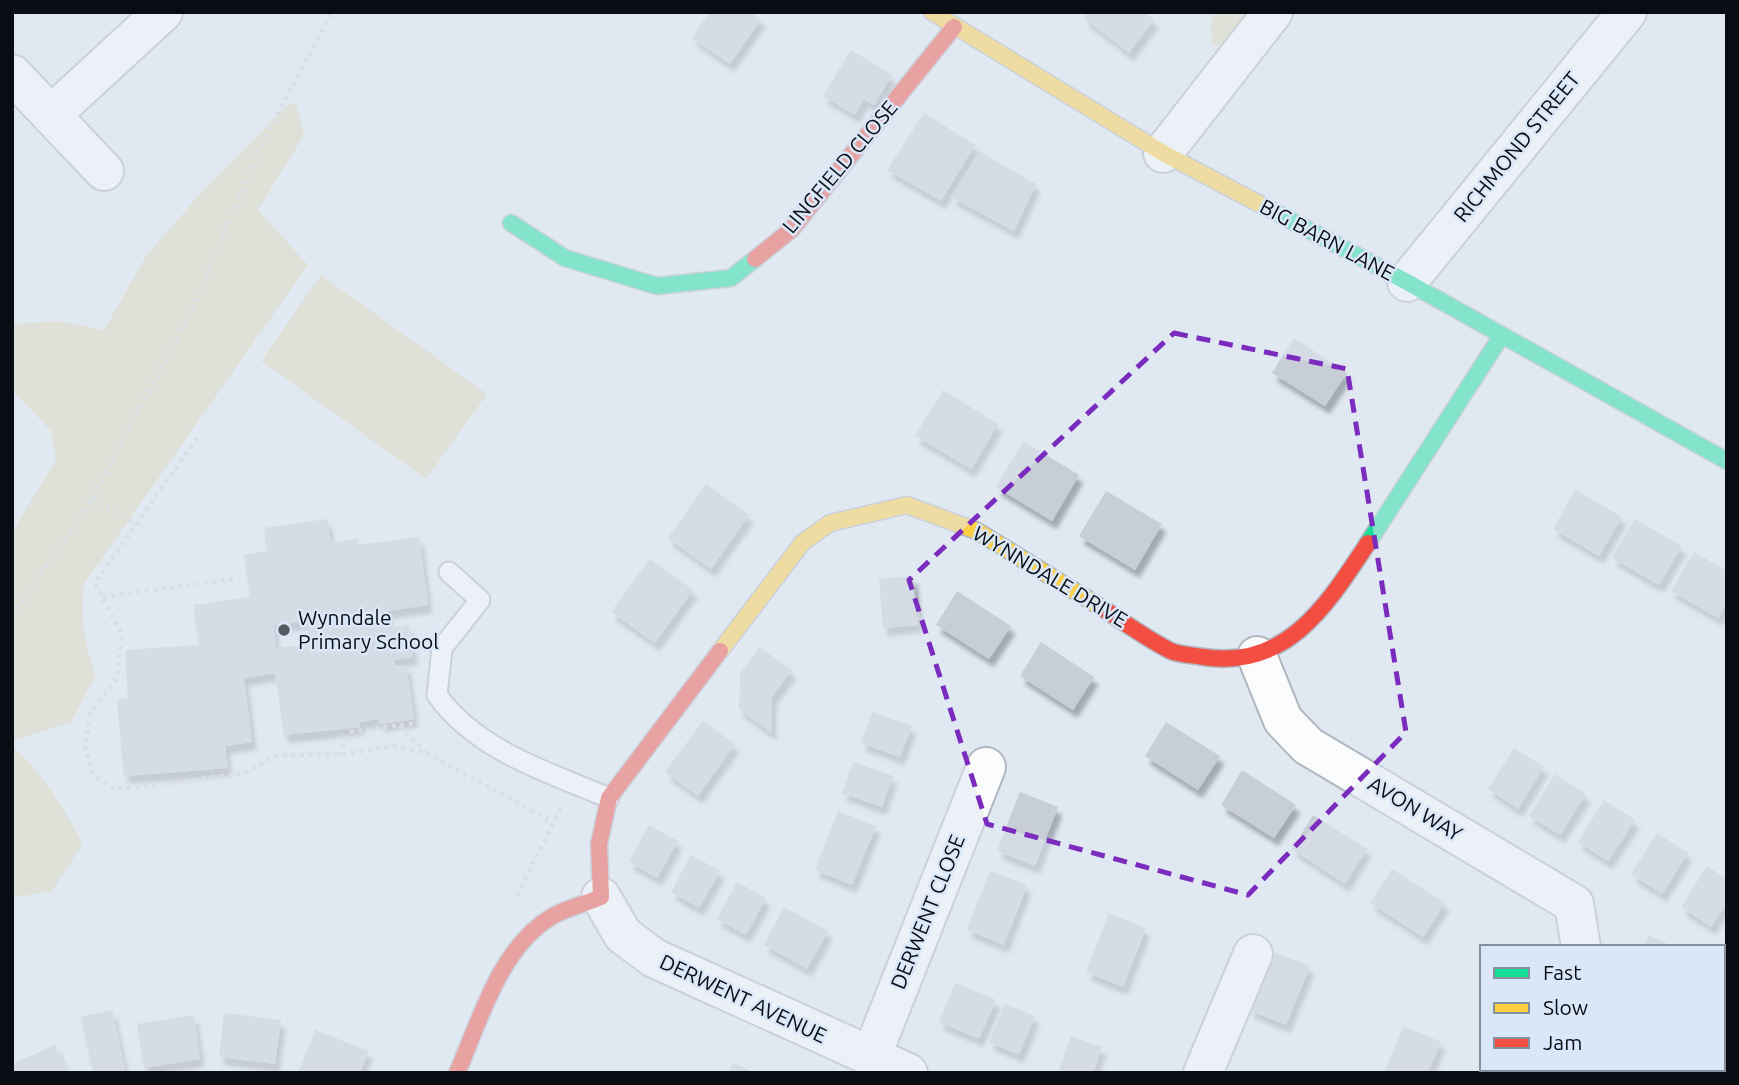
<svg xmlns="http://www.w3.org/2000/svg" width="1739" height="1085" font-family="Ubuntu,sans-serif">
	<defs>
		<filter id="shadow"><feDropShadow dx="4.5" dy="8" stdDeviation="2" flood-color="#0004"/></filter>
	</defs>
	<rect width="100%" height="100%" fill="#e0e8f2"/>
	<path fill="#ded8b8" d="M1218,12h36l-31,33 -11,1 -1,-27z
		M289,104l8,1 7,30 -46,75 50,55 -224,319c-4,33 0,60 12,91l-25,47 -59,19v-209l44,-72 -5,-29 -39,-41v-62l3,-4 44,-3 45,9 42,-74 54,-62z
		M321,275l166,119 -61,85 -165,-118z
		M12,745c31,30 53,61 70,100l-30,46 -40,7z"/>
	<path fill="#c8ced6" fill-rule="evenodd" filter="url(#shadow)" d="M709,12h41l11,7 -31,45 -38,-26z
		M1088,12h57l9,8 -25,33 -45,-35z
		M851,50l41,25 -18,30 -10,-6 -9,16 -32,-19z
		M924,113l51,32 -34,56 -54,-31z
		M980,152l56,32 -22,47 -63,-34z
		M1294,338l53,35 -22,33 -53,-33z
		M943,390l55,34 -27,45 -56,-33z
		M1023,441l56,34 -27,46 -56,-34z
		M706,484l43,31 -38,54 -43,-31z
		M1575,490l47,27 -23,39 -46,-27z
		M1106,491l56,33 -27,46 -56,-34z
		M327,519l4,24 27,-5 1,7 60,-8 9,68 -41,6 2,17 20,-3 4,32 -19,3 1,6 11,-1 8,54 -34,5 -1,-5 -20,3 1,5 -76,8 -9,-62 -31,5 8,64 -27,4 3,22 -104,8 -7,-76 11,-2 -3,-48 74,-5 -6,-40 57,-8 -6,-42 23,-4 -3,-23zM307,621l3,23 -34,4 -2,-23z
		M1635,519l47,27 -23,39 -47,-27z
		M1694,552l33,19v32l-9,15 -47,-27z
		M650,559l43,31 -38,53 -44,-31z
		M913,576l5,49 -35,3 -4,-49z
		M957,591l54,35 -22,33 -53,-34z
		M1041,642l53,35 -21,33 -53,-34z
		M759,647l33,23 -20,27v36l-33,-24 1,-35z
		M872,712l40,14 -12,31 -39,-14z
		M703,721l32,23 -37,52 -33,-24z
		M1166,722l54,34 -22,34 -53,-34z
		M1514,748l30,19 -26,42 -30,-20z
		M853,762l40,14 -11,31 -40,-14z
		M1242,770l54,35 -22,33 -53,-33z
		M1555,774l31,20 -26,41 -31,-19z
		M1020,792l38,15 -23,59 -38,-15z
		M1604,800l31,20 -27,41 -30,-19z
		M838,811l38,15 -24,59 -37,-15z
		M1313,815l54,34 -22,35 -53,-35z
		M649,825l29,16 -21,37 -28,-16z
		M1657,833l31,20 -26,41 -31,-20z
		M691,855l29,16 -21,37 -28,-16z
		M1707,866l20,13v24l-16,24 -30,-20z
		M1392,869l53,34 -22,34 -53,-34z
		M990,871l37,14 -23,60 -37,-15z
		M737,882l29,16 -20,37 -29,-16z
		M784,907l44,24 -21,38 -43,-24z
		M1109,913l37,15 -23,59 -37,-15z
		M1649,935l25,12h-31z
		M1272,951l38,15 -24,59 -37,-15z
		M955,983l41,17 -17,39 -40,-17z
		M1005,1004l30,12 -16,39 -30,-13z
		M112,1010l13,60 -32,3 -12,-56z
		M224,1013l57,7 -6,44 -56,-7z
		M194,1015l6,44 -56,9 -7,-44z
		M1403,1026l38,16 -13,31h-44z
		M315,1030l53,21 -8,22 -61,-2z
		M1071,1036l31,11 -9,26h-35z
		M55,1045l12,28h-55v-9z
		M733,1063l23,10h-27z"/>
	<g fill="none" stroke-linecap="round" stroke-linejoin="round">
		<g stroke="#b1b7bf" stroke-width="23">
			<path id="lane" d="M449,572l31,28 -38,48 -5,47c40,56 111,77 172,103"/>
		</g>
		<g stroke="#b1b7bf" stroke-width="42">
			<path id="street" d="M12,74l92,97
				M51,115l112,-103
				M1163,153l110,-141
				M1407,282l220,-270
				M1257,656l26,64 25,26 266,158 7,43
				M601,897l22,38 31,23 254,115
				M871,1057l115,-290
				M1203,1073l50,-119
				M1531,1073l2,-4"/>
		</g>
		<g stroke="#b1b7bf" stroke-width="19">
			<path id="fast" d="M1273,211l134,71 320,179
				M511,223l54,35 92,28 74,-8 24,-19
				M1368,543l134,-208"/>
		</g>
		<g stroke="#b1b7bf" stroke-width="19">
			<path id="slow" d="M932,12l231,141 110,58
				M720,651l83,-109 27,-19 77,-18 70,26 125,77"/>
		</g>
		<g stroke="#b1b7bf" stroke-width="19">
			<path id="jam" d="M755,259l36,-29 163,-203
				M1102,608c22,14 45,31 69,43 9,4 22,4 32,6 84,13 124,-52 165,-114
				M457,1073c23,-52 42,-124 94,-156 15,-9 34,-13 50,-20l-2,-53 10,-46 111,-147"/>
		</g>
		<path stroke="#d2d4d8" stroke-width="4.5" stroke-dasharray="3.5 5" stroke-linecap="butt" d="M197,438l-102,145 27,52 -5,43 -27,36 -5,33 8,28 21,14 46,-4 83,-12 35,-18h61l54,-9 32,6 127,70
			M92,499l45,25
			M103,597l136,-19
			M12,617l80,-118 104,-197 67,-161 69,-129
			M400,726l25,26
			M339,755l11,-23 74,-10
			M517,895l45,-90"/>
		<use href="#lane" stroke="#fafcfd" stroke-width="19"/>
		<use href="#street" stroke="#fafcfd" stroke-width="38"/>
		<use href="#fast" stroke="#16e098" stroke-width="16"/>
		<use href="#slow" stroke="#ffcf43" stroke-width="16"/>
		<use href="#jam" stroke="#f24e42" stroke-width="16"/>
	</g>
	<path d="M0 0H1739V1085H0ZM1174,333l173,36 59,363 -158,163 -261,-71 -78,-244z" fill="#e0e8f2" fill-opacity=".55" fill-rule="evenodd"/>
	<path fill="none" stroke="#7b2cbf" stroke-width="5" stroke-dasharray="14 9" stroke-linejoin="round" d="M1174,333l173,36 59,363 -158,163 -261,-71 -78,-244z"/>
	<circle fill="#545a61" stroke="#d9e7f9" stroke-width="2.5" cx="284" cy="630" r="7"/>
	<g text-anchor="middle" stroke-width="5" stroke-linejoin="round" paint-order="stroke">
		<g font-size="21" fill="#090d13" stroke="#d9e7f9">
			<text transform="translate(1517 147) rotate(-51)" y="7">RICHMOND STREET</text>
			<text transform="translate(840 167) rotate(-50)" y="7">LINGFIELD CLOSE</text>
			<text transform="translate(1327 240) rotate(28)" y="7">BIG BARN LANE</text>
			<text transform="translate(1050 577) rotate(31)" y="7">WYNNDALE DRIVE</text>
			<text transform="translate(1415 809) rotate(31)" y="7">AVON WAY</text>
			<text transform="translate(928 912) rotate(-68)" y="7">DERWENT CLOSE</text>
			<text transform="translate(743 999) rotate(25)" y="7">DERWENT AVENUE</text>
		</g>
		<g font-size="21" fill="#090d13" stroke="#d9e7f9" text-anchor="start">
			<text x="298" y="625">Wynndale<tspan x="298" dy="24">Primary School</tspan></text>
		</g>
	</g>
	<rect width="1739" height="1085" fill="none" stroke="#090d13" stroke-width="28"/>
	<rect x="1480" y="945" width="245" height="126" fill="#d9e7f9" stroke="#86909d" stroke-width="2"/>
	<rect x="1494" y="968" width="35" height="10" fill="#16e098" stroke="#86909d" stroke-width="2"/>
	<text x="1543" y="980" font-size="21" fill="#090d13">Fast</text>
	<rect x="1494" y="1003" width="35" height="10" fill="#ffcf43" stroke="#86909d" stroke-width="2"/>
	<text x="1543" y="1015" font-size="21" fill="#090d13">Slow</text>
	<rect x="1494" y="1038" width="35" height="10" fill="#f24e42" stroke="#86909d" stroke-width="2"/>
	<text x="1543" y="1050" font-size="21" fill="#090d13">Jam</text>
</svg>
